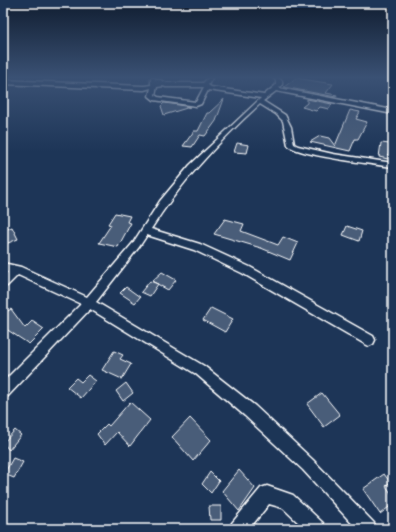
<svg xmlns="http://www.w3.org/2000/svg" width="396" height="532" font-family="Delius,sans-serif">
	<rect width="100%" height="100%" fill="#1d3557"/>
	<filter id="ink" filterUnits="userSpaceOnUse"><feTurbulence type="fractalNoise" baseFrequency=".025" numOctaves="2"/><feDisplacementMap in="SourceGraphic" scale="8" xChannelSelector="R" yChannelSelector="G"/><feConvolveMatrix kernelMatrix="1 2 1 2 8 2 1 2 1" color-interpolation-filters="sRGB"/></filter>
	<g filter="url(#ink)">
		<path fill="#4a5d79" stroke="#fff" d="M296,78l37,6 -7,9 11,2 -1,2 -52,-10z
			M224,99l-8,22 -11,15 -5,-1 -8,12 -9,-1 11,-15h4l9,-18h2z
			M307,99l25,5 -3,5 -9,-2 -4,4 -14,-4 5,-4z
			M164,103l15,2 11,2 -26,8 -3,-9z
			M350,110l10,2 -4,7 11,3 -9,17h-3l-5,12 -40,-9 10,-6 9,2 6,8z
			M237,143l12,2 -2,8 -13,-1z
			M381,143l9,1 -2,15 -9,-2z
			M115,213l15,3 -3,6 4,1 -13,24 -19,-4 12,-18 -3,-1z
			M225,219l19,5 -3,7 37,14 5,-8 15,6 -8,17 -29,-12 -47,-14z
			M347,226l15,5 -3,10 -16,-6z
			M12,227l6,12 -15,6v-14z
			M162,272l14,8 -8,10 -16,-9z
			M150,281l8,3 -8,12 -9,-4z
			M126,287l14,10 -5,6 -15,-10z
			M211,308l22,11 -8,13 -22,-12z
			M11,309l14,19 7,-7 12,8 -15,15 -26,-17v-13z
			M114,351l9,4 -3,4 11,5 -9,15 -20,-9z
			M88,375l8,6 -15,17 -14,-11 9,-9 5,4z
			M126,383l7,10 -10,8 -7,-10z
			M322,393l18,22 -16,12 -17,-23z
			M130,402l20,18 -20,26 -13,-14 -12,13 -8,-11 10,-10 2,2z
			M190,418l21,22 -18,21 -21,-24z
			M15,430l6,5 -12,15 -6,-7z
			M13,458l10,4 -9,16 -10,-4z
			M239,470l16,18 -16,23 -17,-20z
			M210,472l9,9 -8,12 -9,-9z
			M384,474l6,8 -4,4 7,10v8l-13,10 -17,-25z
			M209,506h12v14h-11z"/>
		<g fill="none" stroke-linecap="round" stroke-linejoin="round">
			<g stroke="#fff" stroke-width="3">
				<path id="minor" d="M151,78h4l1,2h4l7,3h36l5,-5h4l-4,7 3,2 53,8 12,-10v-4l-2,-3h5l3,3v4l-3,3 114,22v4l-117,-23 -13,10 22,14 6,12 3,17 4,2 35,8 60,9v4c-19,-3 -95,-11 -105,-22l-5,-24 -7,-7 -16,-10c-41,37 -80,79 -109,125l49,15 50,23 123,69 2,4 -2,4 -4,2 -4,-2 -123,-71 -48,-23 -47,-15 -8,12 -43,55 108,64 51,40 58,54 61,63 2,6h-19l-54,-59 -58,-54 -49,-42 -106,-65 -82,87 -5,2v-16l78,-78 -63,-29 -11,11 -4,1v-10l5,-5 -5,-1v-8l18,4 66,30 46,-54 27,-42 30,-36 71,-67 -53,-8 -7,14 -5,2 -42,-6 -5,-4 2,-8 -7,2 -141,-6v-4l141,6 7,-1zM163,86l3,1h38l-8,15 -38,-5 -3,-2 2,-8z
					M267,486l26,9 30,28 2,6h-20l-22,-21 -14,-4 -20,25h-19l2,-6 29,-35z"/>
			</g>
			<use href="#minor" fill="#1d3557" fill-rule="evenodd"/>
		</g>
	</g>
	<linearGradient id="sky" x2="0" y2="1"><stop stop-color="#101d30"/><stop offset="0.51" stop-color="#3a5174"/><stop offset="1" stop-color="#3a5174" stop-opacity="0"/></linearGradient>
	<rect width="396" height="152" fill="url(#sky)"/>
	<rect width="396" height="532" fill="none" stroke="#1d3557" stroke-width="16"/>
	<rect x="8" y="8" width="380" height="516" fill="none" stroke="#fff" stroke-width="1.5" filter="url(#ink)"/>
</svg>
